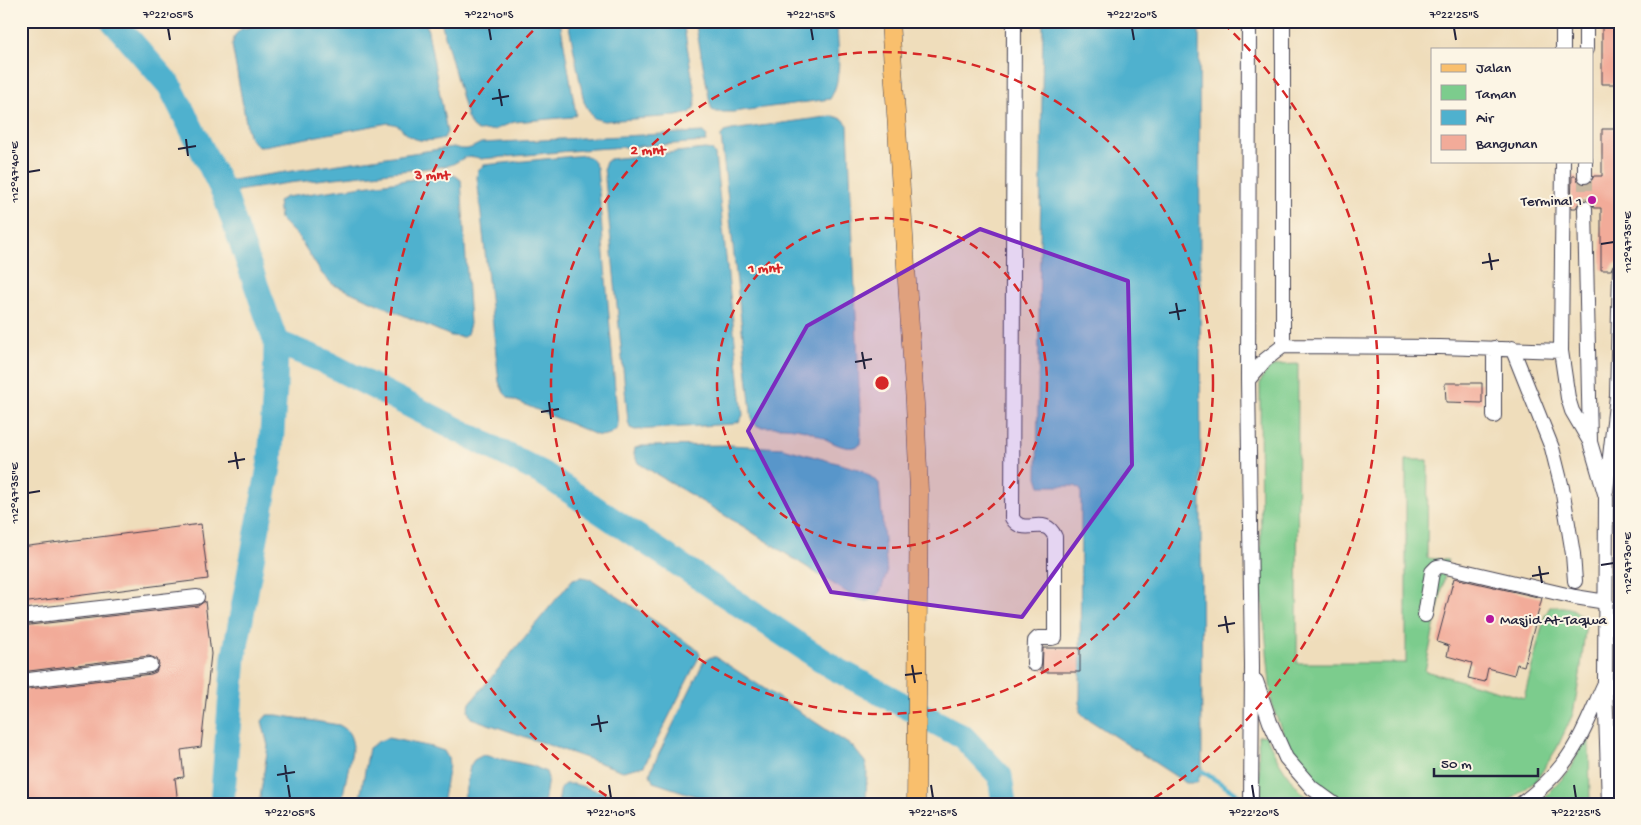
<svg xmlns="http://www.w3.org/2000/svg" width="1641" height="825" font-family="'Gochi Hand',sans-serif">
	<rect width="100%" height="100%" fill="#fcf5e5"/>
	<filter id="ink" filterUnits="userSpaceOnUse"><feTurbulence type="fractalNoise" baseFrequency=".02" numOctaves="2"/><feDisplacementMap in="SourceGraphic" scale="10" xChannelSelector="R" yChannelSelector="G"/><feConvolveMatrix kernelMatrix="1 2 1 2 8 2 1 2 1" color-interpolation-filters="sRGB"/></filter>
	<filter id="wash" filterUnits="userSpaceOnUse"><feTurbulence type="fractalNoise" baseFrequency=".0096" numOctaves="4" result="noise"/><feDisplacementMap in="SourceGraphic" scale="20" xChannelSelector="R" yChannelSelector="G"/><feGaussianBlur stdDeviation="1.12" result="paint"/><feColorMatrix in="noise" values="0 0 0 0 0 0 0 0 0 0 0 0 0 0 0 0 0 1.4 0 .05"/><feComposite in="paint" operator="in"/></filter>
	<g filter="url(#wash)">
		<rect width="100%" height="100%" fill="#efddbb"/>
		<path fill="#7ccc8d" stroke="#4f7764" d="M1298,364l-1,299h109v-203h22l-1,98 21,2 -23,111 99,27 21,-83 5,-8c18,-1 24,0 36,14l-6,54 -7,39 -16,34 -21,33 -29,21 -3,2h-157l-28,-21 -29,-32 -18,-45 -11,-121 -1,-201c7,-21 17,-19 38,-20z
			M1266,735c11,27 26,50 48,69h-54l-2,-68z
			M1585,736l4,2 1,66h-51l32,-35z"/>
		<path fill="#4fb1ce" stroke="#386a84" d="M277,21h149l21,111 -3,6c-12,3 -25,5 -36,-3 -10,-8 -6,-10 -20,-12l-130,24 -8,-9 -3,-10 -15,-83 3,-10 6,-6z
			M441,21h119l16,93 -4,3 -58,5 -20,8 -16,1 -6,-4 -5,-10z
			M568,21h115l13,79 -2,8 -4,5 -14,3 -72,5 -11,-3 -9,-16z
			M695,21h142c0,25 7,56 -7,78l-97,13h-16l-5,-2 -2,-7z
			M1043,21h156l3,750 -5,12h-11l-101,-66 -5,-5 1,-222 -6,-4h-35l-3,-9z
			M833,116l10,3 5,6 13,309 -1,11c-16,9 -36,-9 -52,-14 -15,-5 -32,-4 -48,-4l-4,-2 -4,-4 -31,-285 3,-4 8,-2z
			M703,132l4,4 -1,6 -113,7 -112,10c-17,-7 -19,3 -34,7l-159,17 -64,10 -5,-11 234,-35c14,4 16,2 28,-4z
			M705,149l7,1 3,5 28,260 -3,6 -7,3 -98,6 -5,-2 -2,-7 -24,-253 2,-6 4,-3z
			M585,155l7,4 5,9 21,258c-4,8 -10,9 -19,10l-90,-38 -5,-5 -5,-11 -22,-205 1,-7 6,-5z
			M449,174l7,2 5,4 9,144 -3,10 -3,3 -13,-1 -119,-52 -10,-10 -23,-36 -19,-19 -2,-18 8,-4z
			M729,445l54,3 79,22 17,13 8,90 -7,20 -9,7 -5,1 -9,-2 -113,-72 -106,-64 -4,-9 1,-6 7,-2z
			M582,577l9,2 106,70 3,6 -56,111 -21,5 -152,-53 -3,-7 2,-8 103,-124z
			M711,657h5l137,90 12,15 2,7 -1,35h-146l-67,-22 -3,-8 2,-6 52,-107z
			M267,715h10l62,10c10,5 12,10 14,21l-12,58h-82l9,-58 -6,-25z
			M388,738l44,9 12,4 4,7 1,7 -7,39h-83l10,-56 10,-7z
			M483,755l50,11 13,6 2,6 -4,26h-81l7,-38 4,-6z
			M565,784h9l70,20h-86l3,-17z"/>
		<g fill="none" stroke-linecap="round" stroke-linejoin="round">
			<path stroke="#4fb1ce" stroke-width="4.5" d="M1202,771l47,31"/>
			<path stroke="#4fb1ce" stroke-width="25" d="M113,21l57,65 54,107 52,149 -1,45 -5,75 -36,195 -12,147
				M276,342l47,19 221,113 290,194 129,69 37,39 4,28"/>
		</g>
		<g id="blocks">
			<path fill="#f2ab99" d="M1602,21h18v63h-18z
				M1602,129h18v132l-7,4 -2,5h-10v-62h-7l-2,-5 -7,-4 -5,2 -4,7h-5l1,-32h4l2,5 7,4 5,-2 4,-7h8z
				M1445,383h37v20l-36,-1z
				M201,524l7,55 -187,24v-56z
				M1454,578l88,20 -18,68 -7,-2 -3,11 -26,-7 -3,14 -17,-4 4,-15 -25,-7 2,-10 -12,-4z
				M205,601l6,53 -10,93 -20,3 3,27 -9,1 3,26h-157v-114l130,-16 5,-2 3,-8 -2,-5 -8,-3 -128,16v-46l177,-20z
				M1043,648h37v24h-38z"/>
		</g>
	</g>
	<g filter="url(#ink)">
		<use href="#blocks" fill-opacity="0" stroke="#413e4e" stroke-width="1"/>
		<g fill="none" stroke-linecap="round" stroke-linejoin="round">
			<path stroke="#c6b8a1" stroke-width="14" stroke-dasharray="14 7" stroke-linecap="butt" d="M1585,176v32"/>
			<g stroke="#413e4e" stroke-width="16">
				<path id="minor" d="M1014,21l-2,497c12,20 33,-5 43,19v100l-3,1h-14l-3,3 -1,23
					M1249,21l-1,359 4,286 -1,138
					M1563,49v-28
					M1586,49v-27
					M1563,161l-2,190 7,47 4,13 17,29
					M1585,176v-15
					M1585,208l5,234 16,55 -1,185 4,122
					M1283,346l157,1 121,4
					M1494,348v68
					M1512,348l40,100 10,40 11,66 2,27
					M1248,380l17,-20 18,-14v-325
					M1606,491l11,-95 3,-126
					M1425,615l7,-43 5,-5 5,-1 133,31 31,5
					M21,617l176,-20
					M21,681l129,-16
					M1256,681l14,41 16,36 26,30 22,16
					M1521,804c16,-12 31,-25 42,-40 18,-23 29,-53 41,-79"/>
			</g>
			<g stroke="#413e4e" stroke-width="19">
				<path id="major" d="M890,21l25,383 4,87 -3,313"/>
			</g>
			<use href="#minor" stroke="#fff" stroke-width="14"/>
			<use href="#major" stroke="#f9bf6d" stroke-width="18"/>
		</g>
	</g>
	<path fill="#7b2cbf" fill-opacity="0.2" stroke="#7b2cbf" stroke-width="4" stroke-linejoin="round" d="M980,229l148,52 4,184 -110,152 -191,-25 -83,-161 59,-105z"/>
	<path fill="none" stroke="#22223b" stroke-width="2" d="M168,28l2,12M489,28l2,12M811,28l2,12M1132,28l2,12M1454,28l2,12M499,89l3,17M492,99l17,-3M186,139l2,17M178,149l18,-3M28,172l12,-2M1601,244l13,-2M1489,253l3,17M1482,263l17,-3M1176,303l3,17M1169,313l17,-3M862,352l3,17M855,362l17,-3M549,402l2,17M541,412l18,-3M235,452l3,17M228,462l17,-3M28,493l12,-2M1601,565l13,-2M1539,566l3,17M1532,576l17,-3M1225,616l3,17M1218,626l17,-3M912,665l3,18M905,675l17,-2M598,715l3,17M591,725l17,-3M285,765l2,17M277,775l18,-3M288,785l2,13M609,785l2,13M931,785l2,13M1252,785l2,13M1574,785l2,13"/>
	<g fill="none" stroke="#d62828" stroke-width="2.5" stroke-dasharray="9 6">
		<circle cx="882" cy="383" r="165"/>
		<circle cx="882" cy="383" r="331"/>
		<path d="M619 804A496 496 0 0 1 541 23M1223 23A496 496 0 0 1 1145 804"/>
	</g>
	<g fill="#b5179e" stroke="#fcf5e5" stroke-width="2">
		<circle cx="1592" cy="200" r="5"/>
		<circle cx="1490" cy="619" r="5"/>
	</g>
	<g text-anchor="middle" stroke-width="4" stroke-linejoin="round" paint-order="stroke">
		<g font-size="15" fill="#22223b" stroke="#fcf5e5" text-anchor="end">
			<text x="1582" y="205">Terminal 1</text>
			<text x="1500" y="624" text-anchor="start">Masjid At-Taqwa</text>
		</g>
	</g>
	<circle cx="882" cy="383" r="8" fill="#d62828" stroke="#fcf5e5" stroke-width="2.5"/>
	<g font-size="15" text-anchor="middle" font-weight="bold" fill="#d62828" stroke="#fcf5e5" stroke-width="4" stroke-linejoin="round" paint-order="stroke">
		<text x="648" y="154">2 mnt</text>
		<text x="432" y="179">3 mnt</text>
		<text x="765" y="272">1 mnt</text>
	</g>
	<rect width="1641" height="825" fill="none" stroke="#fcf5e5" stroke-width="55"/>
	<rect x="1431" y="48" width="162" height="115" fill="#fcf5e5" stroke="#a5a1a1"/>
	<rect x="1441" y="64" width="25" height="8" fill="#f9bf6d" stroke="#a5a1a1"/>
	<text x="1476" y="72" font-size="15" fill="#22223b">Jalan</text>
	<rect x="1441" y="85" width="25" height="15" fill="#7ccc8d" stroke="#a5a1a1"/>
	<text x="1476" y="98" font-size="15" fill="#22223b">Taman</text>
	<rect x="1441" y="110" width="25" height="15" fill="#4fb1ce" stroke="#a5a1a1"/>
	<text x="1476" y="122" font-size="15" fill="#22223b">Air</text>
	<rect x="1441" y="135" width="25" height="15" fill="#f2ab99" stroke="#a5a1a1"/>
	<text x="1476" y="148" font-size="15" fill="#22223b">Bangunan</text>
	<path d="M1434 768v8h104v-8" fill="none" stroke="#22223b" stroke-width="2.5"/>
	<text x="1441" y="768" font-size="15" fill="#22223b" stroke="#fcf5e5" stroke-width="4" paint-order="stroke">50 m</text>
	<rect x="28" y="28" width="1586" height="770" fill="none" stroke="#22223b" stroke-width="2"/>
	<g font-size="12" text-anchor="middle" fill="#22223b">
		<text x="168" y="18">7°22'05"S</text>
		<text x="489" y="18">7°22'10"S</text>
		<text x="811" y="18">7°22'15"S</text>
		<text x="1132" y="18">7°22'20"S</text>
		<text x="1454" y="18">7°22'25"S</text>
		<text transform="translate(14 172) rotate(-90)" y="4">112°47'40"E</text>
		<text transform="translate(1627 242) rotate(-90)" y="4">112°47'35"E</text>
		<text transform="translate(14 493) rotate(-90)" y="4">112°47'35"E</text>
		<text transform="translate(1627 563) rotate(-90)" y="4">112°47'30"E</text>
		<text x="290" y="816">7°22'05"S</text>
		<text x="611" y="816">7°22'10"S</text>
		<text x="933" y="816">7°22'15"S</text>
		<text x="1254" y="816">7°22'20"S</text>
		<text x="1576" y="816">7°22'25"S</text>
	</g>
</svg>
